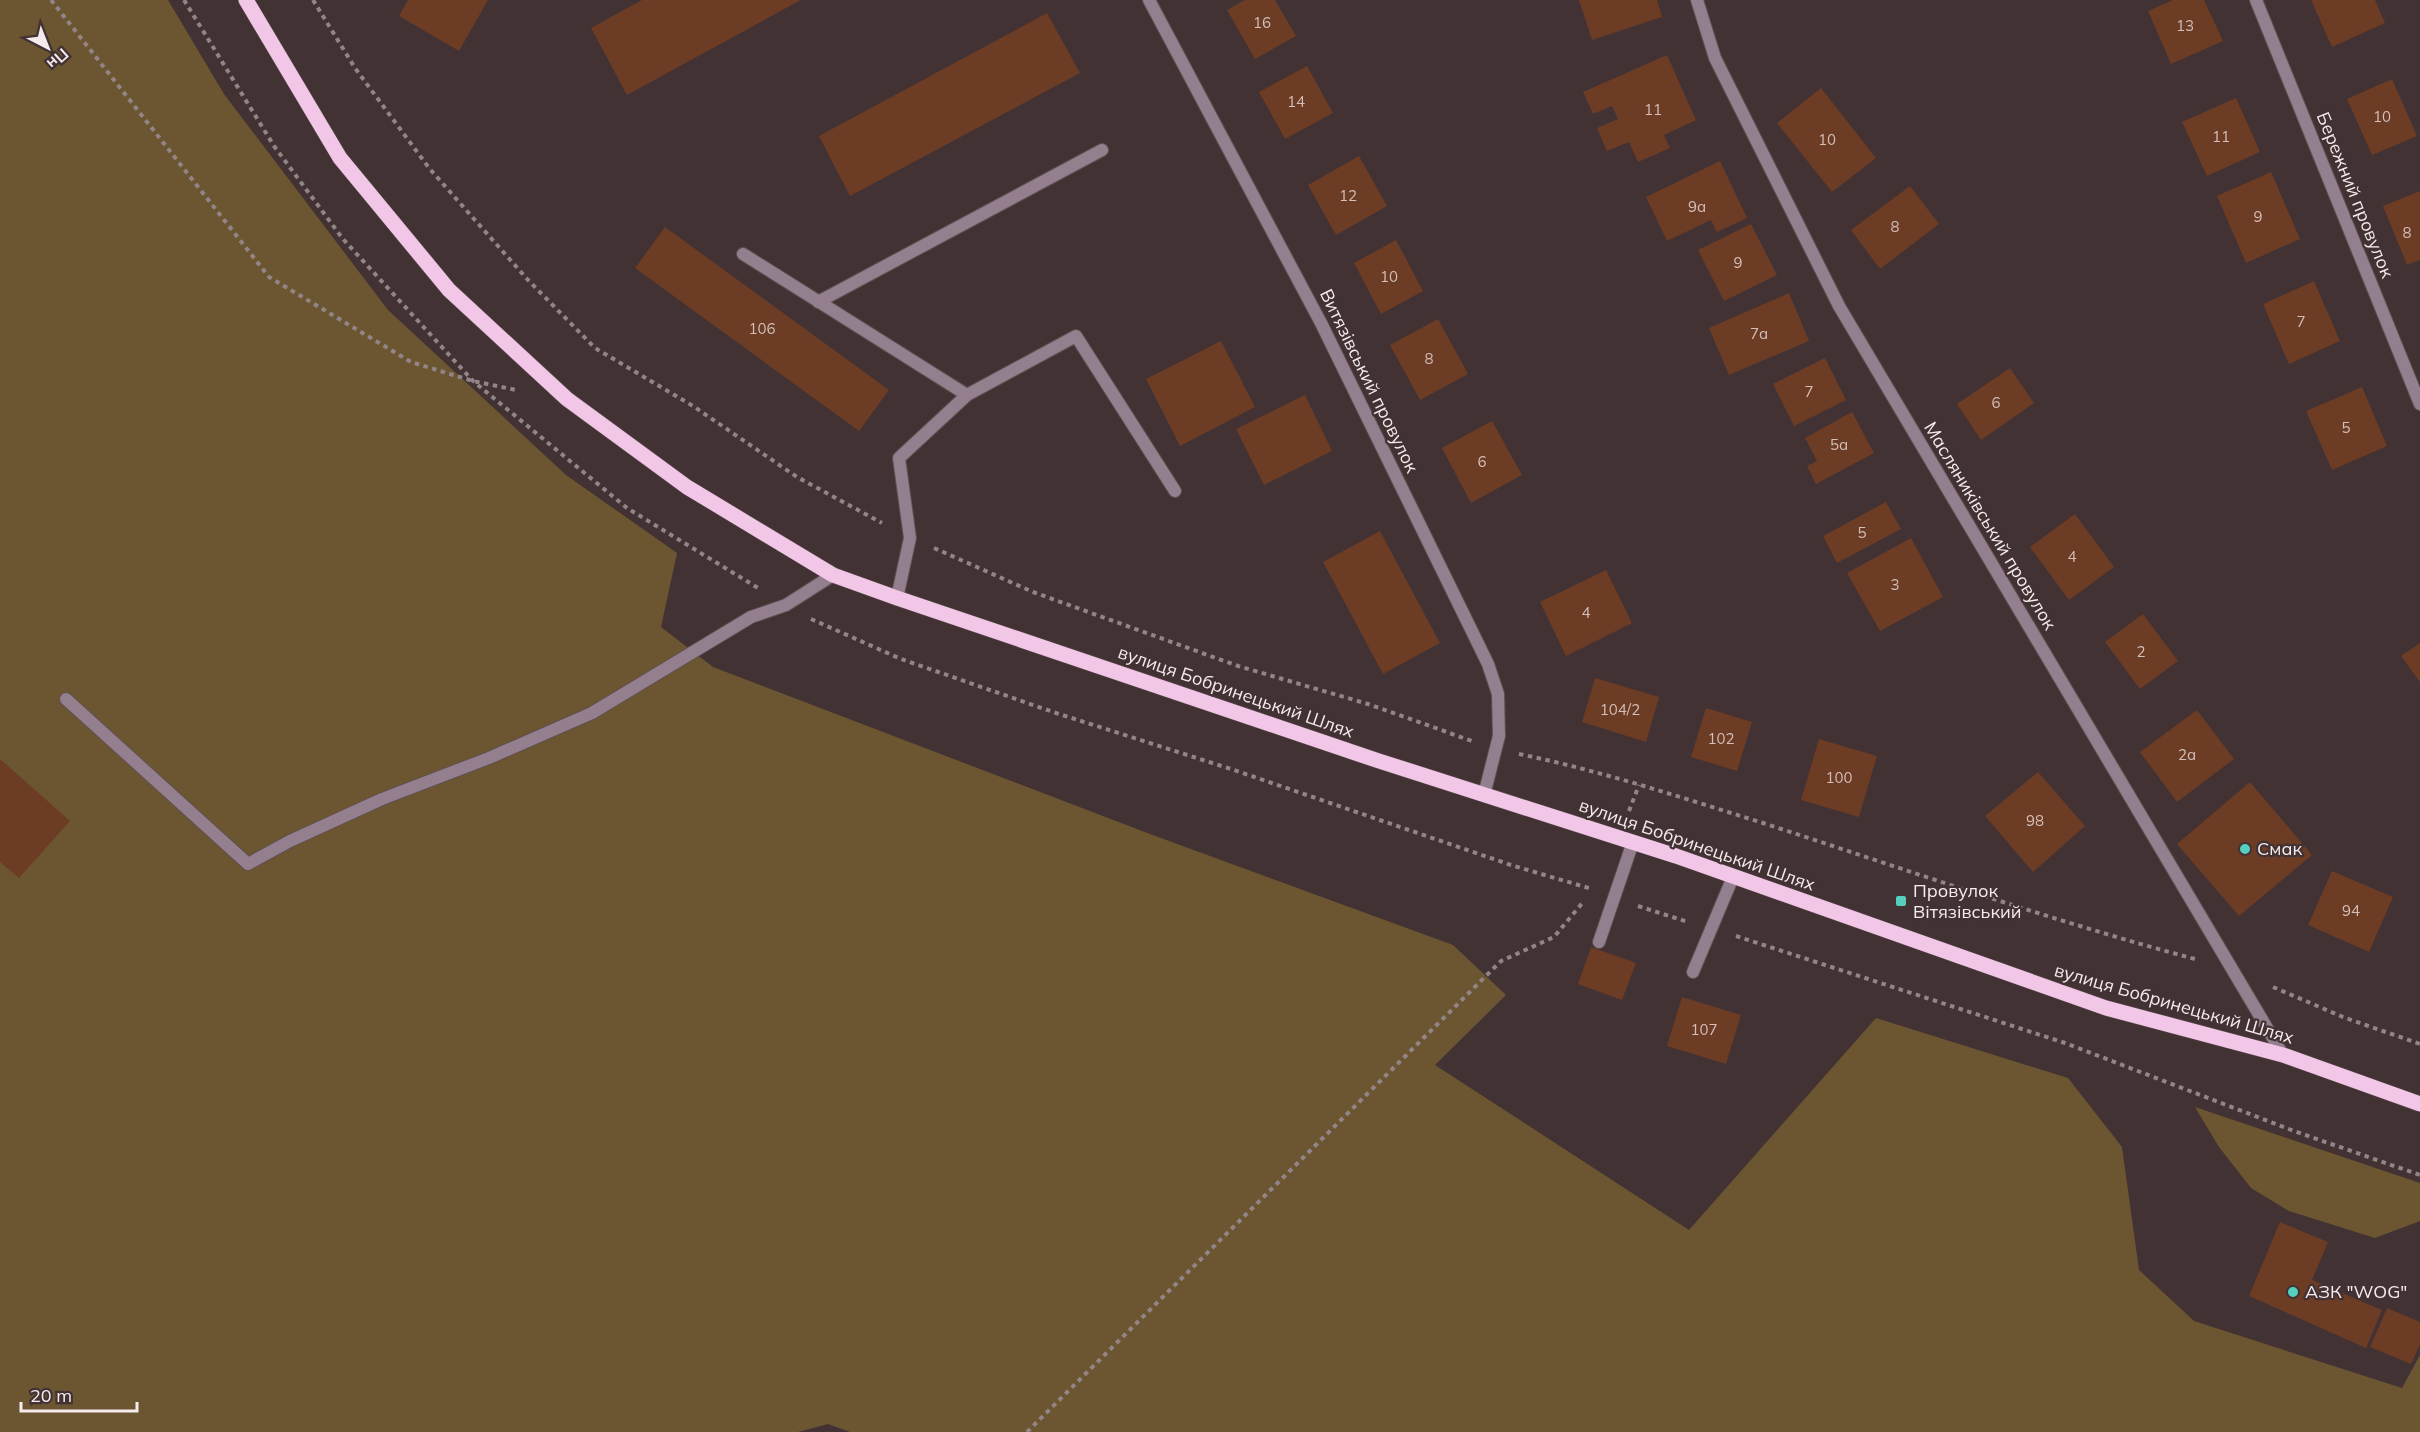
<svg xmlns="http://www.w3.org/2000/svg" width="2420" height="1432" font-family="Mulish,sans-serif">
	<rect width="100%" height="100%" fill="#423234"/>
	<path fill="#6c5631" d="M0,0h168l56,94 164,216 178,165 111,78 -16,74 52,40 437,167 303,111 53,50 -71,70 254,165 187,-212 192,60 54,69 17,123 55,51 208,67 18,-33v77h-1570l-22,-8 -30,8h-798z
		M2195,1107l225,76v38l-45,17 -86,-27 -38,-23 -32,-41z"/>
	<path fill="#6c3c25" d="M408,0h80l-29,51 -60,-35z
		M642,0h159l-174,95 -36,-67z
		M1245,0h30l21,36 -41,23 -28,-49z
		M1579,0h78l5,17 -70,23z
		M2173,0h31l19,41 -52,23 -23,-53z
		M2311,0h64l10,23 -53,24z
		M1047,13l33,60 -230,123 -31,-60z
		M1667,55l29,65 -32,15 6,13 -32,14 -9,-20 -22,9 -10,-23 21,-9 -6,-13 -19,8 -10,-22z
		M1307,66l26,47 -48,26 -26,-47z
		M2392,79l25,57 -45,19 -25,-56z
		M1821,88l55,70 -44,34 -55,-69z
		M2236,98l24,54 -53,24 -25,-54z
		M1359,156l28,50 -51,29 -28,-50z
		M1720,161l27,57 -30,14 -6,-12 -44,21 -21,-44z
		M2271,172l29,67 -54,24 -29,-67z
		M1910,186l29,38 -59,45 -29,-39z
		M2420,191v69l-13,5 -24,-59z
		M1751,224l26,51 -53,26 -26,-51z
		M665,227l224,163 -30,41 -224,-163z
		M1396,240l27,51 -42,23 -27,-51z
		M2314,281l26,60 -51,23 -26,-60z
		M1789,293l20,48 -80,34 -20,-47z
		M1438,319l30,55 -48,26 -30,-55z
		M1221,341l34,66 -75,39 -34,-67z
		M1825,358l21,42 -52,26 -21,-42z
		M2010,368l24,35 -53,37 -24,-36z
		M2362,387l25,59 -55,24 -26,-59z
		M1305,395l27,56 -68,34 -28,-56z
		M1852,412l22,41 -58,31 -9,-18 10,-5 -12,-23z
		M1492,421l30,54 -51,28 -29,-55z
		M1886,502l15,27 -64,34 -14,-27z
		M2075,514l39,53 -45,33 -39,-53z
		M1380,531l60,112 -57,31 -60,-112z
		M1911,538l32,59 -63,34 -33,-58z
		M1606,570l26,53 -66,33 -26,-54z
		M2143,614l35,47 -38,28 -35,-47z
		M2420,643v39l-19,-26z
		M1595,678l64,19 -13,45 -64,-20z
		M1706,708l46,14 -15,49 -46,-14z
		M2197,710l37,49 -57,43 -37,-50z
		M1819,739l58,17 -18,61 -58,-17z
		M0,759l70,62 -51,57 -19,-16z
		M2038,772l47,54 -52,46 -48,-56z
		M2250,782l62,73 -73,61 -62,-72z
		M2332,871l61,26 -24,55 -61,-27z
		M1591,947l45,16 -14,37 -44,-16z
		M1682,997l59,18 -15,49 -59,-18z
		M2280,1222l48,20 -16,38 70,30 -16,38 -117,-52z
		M2387,1308l33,14v22l-9,20 -41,-17z"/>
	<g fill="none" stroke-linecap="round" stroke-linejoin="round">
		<g stroke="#5f5051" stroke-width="14">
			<path id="lane" d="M743,254l224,141 -68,63 11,80 -13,60
				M818,302l284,-152
				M967,395l109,-59 99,155
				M66,699l182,165 42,-23 92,-42 107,-41 103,-45 159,-96 35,-12 47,-30
				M1599,942l34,-100
				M1693,972l40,-95"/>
		</g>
		<g stroke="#5f5051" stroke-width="14">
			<path id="street" d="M1149,0l172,323 167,341 10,30 1,42 -15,59
				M1697,0l18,58 124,248 444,749
				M2256,0l164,404"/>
		</g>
		<g stroke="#5f5051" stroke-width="16">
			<path id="primary" d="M246,0l94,158 109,132 118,109 120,88 146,88 64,23 482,163 297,95 430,152 177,47 137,49"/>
		</g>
		<path stroke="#938587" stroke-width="4" stroke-dasharray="4.5 4.5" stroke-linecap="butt" d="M51,0l218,277 142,85 62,19 43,9
			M184,0l90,146 69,93 130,142 154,127 131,80
			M313,0l42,68 74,100 99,112 67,68 98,58 104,71 85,46
			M934,548l99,44 205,74 130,38 104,37
			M811,619l90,40 155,54 175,56 280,96 81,24
			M1519,754c83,17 164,44 244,69 144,47 286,97 432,136
			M1629,811l10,-26
			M1638,906l50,16
			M1736,936l329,107 229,88 126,44
			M2273,987l70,30 77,27
			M1027,1432l474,-471 53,-24 30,-36"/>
		<use href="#lane" stroke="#947f8f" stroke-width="12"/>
		<use href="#street" stroke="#947f8f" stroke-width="12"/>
		<use href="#primary" stroke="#f2c6e7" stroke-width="15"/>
	</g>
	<g fill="#58cebf" stroke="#423234" stroke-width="2">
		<circle cx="2245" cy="849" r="6"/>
		<rect x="1895" y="895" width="12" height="12" rx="3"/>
		<circle cx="2293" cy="1292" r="6"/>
	</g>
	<g text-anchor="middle" stroke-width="4.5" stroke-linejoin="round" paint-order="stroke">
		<g font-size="15" fill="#d4bfba">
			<text x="1262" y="28">16</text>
			<text x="2185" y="31">13</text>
			<text x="1296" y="107">14</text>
			<text x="1653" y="115">11</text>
			<text x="2382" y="122">10</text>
			<text x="2221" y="142">11</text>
			<text x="1827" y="145">10</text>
			<text x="1348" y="201">12</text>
			<text x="1697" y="212">9а</text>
			<text x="2258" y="222">9</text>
			<text x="1895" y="232">8</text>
			<text x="2407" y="238">8</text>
			<text x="1738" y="268">9</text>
			<text x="1389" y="282">10</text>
			<text x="2301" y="327">7</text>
			<text x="762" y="334">106</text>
			<text x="1759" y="339">7а</text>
			<text x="1429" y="364">8</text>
			<text x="1809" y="397">7</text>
			<text x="1996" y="408">6</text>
			<text x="2346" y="433">5</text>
			<text x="1839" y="450">5а</text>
			<text x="1482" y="467">6</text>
			<text x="1862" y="538">5</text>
			<text x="2072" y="562">4</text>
			<text x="1895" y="590">3</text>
			<text x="1586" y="618">4</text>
			<text x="2141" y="657">2</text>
			<text x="1620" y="715">104/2</text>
			<text x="1721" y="744">102</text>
			<text x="2187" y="760">2а</text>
			<text x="1839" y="783">100</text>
			<text x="2035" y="826">98</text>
			<text x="2351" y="916">94</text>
			<text x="1704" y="1035">107</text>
		</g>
		<g font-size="18" fill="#f6ebec" stroke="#423234">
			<text transform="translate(2355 195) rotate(68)" y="6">Бережний провулок</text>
			<text transform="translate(1369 381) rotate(64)" y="6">Витязівський провулок</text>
			<text transform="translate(1990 526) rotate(59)" y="6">Масляниківський провулок</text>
			<text transform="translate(1236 692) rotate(19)" y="6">вулиця Бобринецький Шлях</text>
			<text transform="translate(1697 845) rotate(19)" y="6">вулиця Бобринецький Шлях</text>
			<text transform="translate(2174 1004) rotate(16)" y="6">вулиця Бобринецький Шлях</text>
		</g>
		<g font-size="18" fill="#f6ebec" stroke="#423234" text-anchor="start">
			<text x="2257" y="855">Смак</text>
			<text x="1913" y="897">Провулок<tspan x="1913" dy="21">Вітязівський</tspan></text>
			<text x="2305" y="1298">АЗК "WOG"</text>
		</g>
	</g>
	<g transform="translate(48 48) rotate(138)" stroke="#423234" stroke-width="4.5" paint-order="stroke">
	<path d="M0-4.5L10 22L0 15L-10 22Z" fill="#f6ebec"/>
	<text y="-9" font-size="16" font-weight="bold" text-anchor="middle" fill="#f6ebec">Пн</text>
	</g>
	<path d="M21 1402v9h116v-9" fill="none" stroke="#f6ebec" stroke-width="3"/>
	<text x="30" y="1402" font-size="18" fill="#f6ebec" stroke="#423234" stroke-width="4.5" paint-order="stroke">20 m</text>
</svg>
